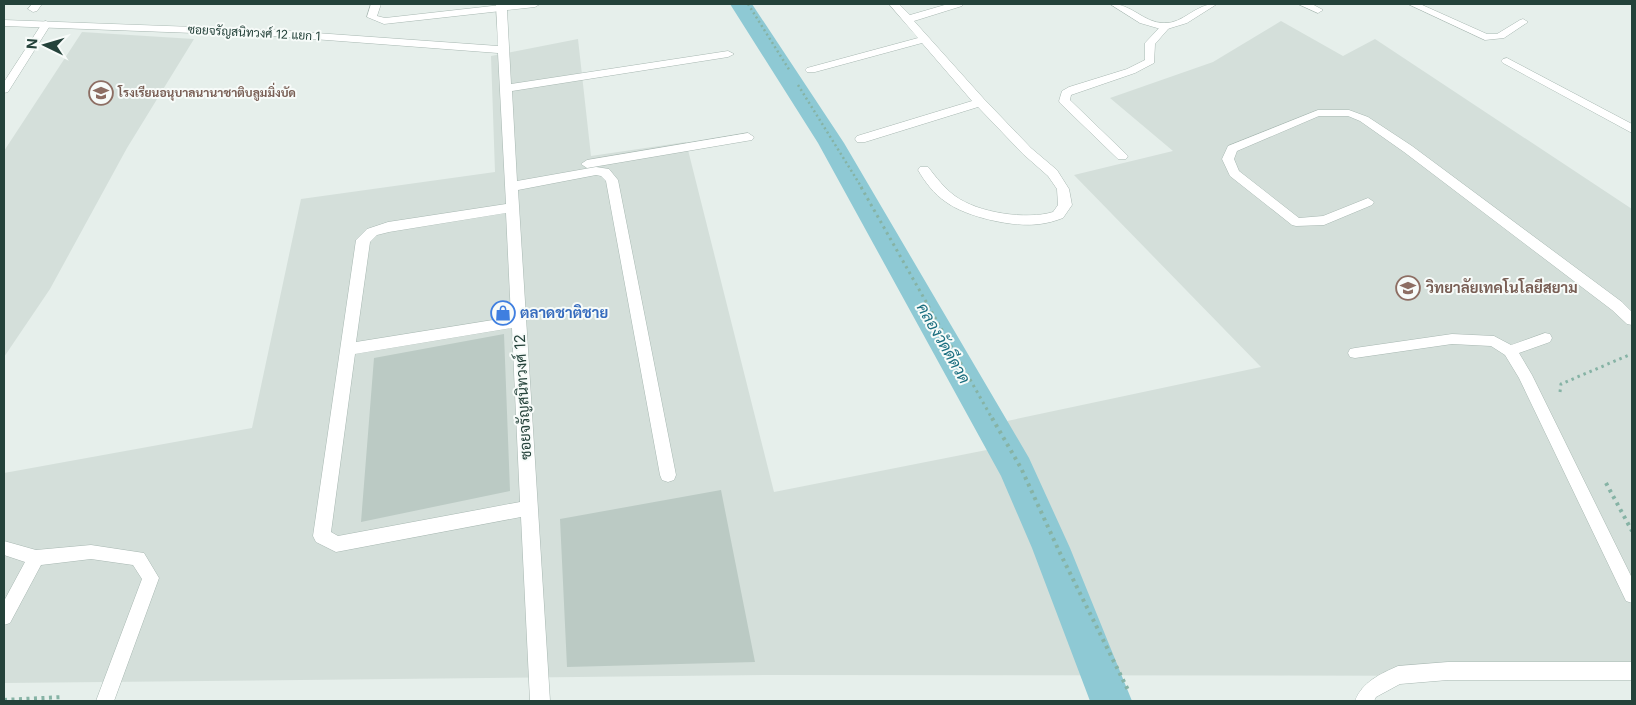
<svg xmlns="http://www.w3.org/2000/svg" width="1636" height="705" font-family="Inter,Sarabun,sans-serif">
	<rect width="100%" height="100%" fill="#e6efeb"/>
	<path fill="#d4dfda" d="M1281,21l62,35 32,-17 257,170v467l-858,-1 -770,8v-210l248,-45 49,-229 194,-27 -4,-116 87,-17 13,117 95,-14 88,350 243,-48 -10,-23 254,-54 -187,-192 99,-24 -63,-53 103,-36z
		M82,32l112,7 -67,109 -77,141 -46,68v-206z"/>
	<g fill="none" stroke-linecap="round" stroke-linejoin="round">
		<path fill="#8ec9d4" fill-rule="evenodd" d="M730,4h22l92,139 185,315 41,90 62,153h-42l-58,-153 -31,-72 -183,-333z"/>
	</g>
	<path fill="#bbcac4" d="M504,334l6,157 -149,31 13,-164z
		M721,490l34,172 -188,5 -7,-148z"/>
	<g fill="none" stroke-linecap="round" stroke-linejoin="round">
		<g stroke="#a8b8b2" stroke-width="1">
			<path id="lane" d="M371,4h10l-4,12 8,2 116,-13 5,3 -5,3 -117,13 -17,-7z
				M1408,4h12l67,30h10l23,-14 3,-1 5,3 -24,16 -19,2z
				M46,21l5,3 -43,68 -4,1v-11l39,-60z
				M1164,25l5,3 -14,16 -1,19 -19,10 -64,22 -1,5 58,56 -2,3h-8l-58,-56 -1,-2 3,-10 7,-4 58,-18 18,-9v-17l16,-17z
				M1318,110h31l19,7 44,29 210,156 10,10v13l-5,-1 -15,-14 -208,-158 -44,-31 -12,-5h-29l-82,35 -3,8 5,12 60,47 24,-2 45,-18 6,4 -2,3 -48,20 -28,1 -4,-1 -62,-49 -8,-17 6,-13z
				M1545,333l5,1 2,4 -2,4 -31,11 13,22 100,203v25l-6,-2 -107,-223 -14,-23 -14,-9 -39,-2 -97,14 -5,-1 -2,-4 2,-4 5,-1 97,-14 42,2 17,9z
				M4,541l32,9 55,-5 53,8 15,25 -45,123h-18l46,-122 -9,-14 -42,-6 -50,6 -31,58 -6,2v-24l21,-39 -21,-7z
				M1448,662h184v18h-184l-48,4 -24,13 -2,4h-19c7,-19 25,-27 43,-35z"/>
		</g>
		<g stroke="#a8b8b2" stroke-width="1">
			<path id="street" d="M32,4h10l-5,7 -4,1 -5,-3z
				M496,4h44l-5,3 -28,3 4,74 217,-33 6,3 -6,3 -216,34 5,90 79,-14 13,2 9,11 58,295 -2,5 -6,2 -6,-2 -2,-5 -54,-294 -5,-5 -5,-1 -78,15 32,511h-20l-9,-184 -185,35 -20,-10 -3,-6 43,-296 11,-11 21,-7 118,-18 -8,-151 -224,-17 -270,-10v-6l270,10 224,16zM506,213l5,104 -155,25 14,-100 7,-7 12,-3zM512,328l8,174 -182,34 -7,-4 24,-178z
				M889,4h10l11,11 38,-11h15l-1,2 -48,15 70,78 47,49 26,22 12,19 3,16 -9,13c-8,3 -15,5 -23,6 -25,4 -74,-7 -94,-22 -12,-8 -21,-20 -28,-32l2,-3h8c8,10 16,21 27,29 23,17 72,24 98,16l5,-7 -1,-16 -9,-13 -25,-22 -45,-47 -113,35h-8l-2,-3 2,-3 115,-35 -50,-58 -107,29h-8l-2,-2 2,-2 111,-30z
				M1110,4c22,-1 33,19 54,19 20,1 31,-20 53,-19l-30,19 -23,7 -24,-7z
				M1298,4h14l11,6 -5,3z
				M1507,58l125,66v9l-129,-70 -2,-2 2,-2z
				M748,133l6,4 -2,3 -165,28 -6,-4 6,-4z"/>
		</g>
		<path stroke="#86b3a5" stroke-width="2.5" stroke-dasharray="2 3" stroke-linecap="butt" d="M748,4l42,67
			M798,85l64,103"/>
		<path stroke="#86b3a5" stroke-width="3" stroke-dasharray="2.5 4" stroke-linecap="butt" d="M861,187l132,233
			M1560,392l1,-8 68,-29"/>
		<path stroke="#86b3a5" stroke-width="4" stroke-dasharray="3 4.5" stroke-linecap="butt" d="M992,418l29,50 38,83 70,141
			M1606,483l26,48
			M4,700l59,-3"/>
		<use href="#lane" fill="#fff" fill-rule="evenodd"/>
		<use href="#street" fill="#fff" fill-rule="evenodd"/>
	</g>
	<defs>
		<g id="school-ring" transform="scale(1.25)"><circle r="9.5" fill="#f7fbf9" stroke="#8d6e63" stroke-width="1.5"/><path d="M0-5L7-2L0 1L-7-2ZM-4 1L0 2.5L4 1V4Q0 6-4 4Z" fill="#8d6e63"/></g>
		<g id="university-ring" transform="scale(1.25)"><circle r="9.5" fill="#f7fbf9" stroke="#8d6e63" stroke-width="1.5"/><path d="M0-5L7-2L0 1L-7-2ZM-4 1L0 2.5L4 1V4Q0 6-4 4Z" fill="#8d6e63"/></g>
		<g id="shop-ring" transform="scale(1.25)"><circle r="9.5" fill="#f7fbf9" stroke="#3f7fe0" stroke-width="1.5"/><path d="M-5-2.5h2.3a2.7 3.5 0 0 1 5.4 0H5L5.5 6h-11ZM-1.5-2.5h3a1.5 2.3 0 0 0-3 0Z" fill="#3f7fe0"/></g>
	</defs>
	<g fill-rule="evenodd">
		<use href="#school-ring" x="101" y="93"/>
		<use href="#university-ring" x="1408" y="288"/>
		<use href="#shop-ring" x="503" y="313"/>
	</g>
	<g text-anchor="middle" stroke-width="4" stroke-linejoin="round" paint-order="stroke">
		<g font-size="12" fill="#24423a" stroke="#f7fbf9">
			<text transform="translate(254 33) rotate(3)" y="4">ซอยจรัญสนิทวงศ์ 12 แยก 1</text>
		</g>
		<g font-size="12" font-weight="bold" fill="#785e54" stroke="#f7fbf9" text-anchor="start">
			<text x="118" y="97">โรงเรียนอนุบาลนานาชาติบลูมมิ่งบัด</text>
		</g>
		<g font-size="15" font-weight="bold" fill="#785e54" stroke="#f7fbf9" text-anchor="start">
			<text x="1426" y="293">วิทยาลัยเทคโนโลยีสยาม</text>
		</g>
		<g font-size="15" font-weight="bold" fill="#366cbe" stroke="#f7fbf9" text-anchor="start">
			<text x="520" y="318">ตลาดชาติชาย</text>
		</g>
		<g font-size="15" fill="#24423a" stroke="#f7fbf9">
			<text transform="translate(523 397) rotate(-93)" y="5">ซอยจรัญสนิทวงศ์ 12</text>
		</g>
		<g font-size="16" font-style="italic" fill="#1c6f80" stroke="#f7fbf9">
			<text transform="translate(944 343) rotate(60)" y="6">คลองวัดดีดวด</text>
		</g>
	</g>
	<rect width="1636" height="705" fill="none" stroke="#24423a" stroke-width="10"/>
	<g transform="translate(45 45) rotate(275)" stroke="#f7fbf9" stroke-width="4" paint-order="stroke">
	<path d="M0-4L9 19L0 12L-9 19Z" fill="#24423a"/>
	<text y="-8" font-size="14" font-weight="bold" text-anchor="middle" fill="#24423a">N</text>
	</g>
</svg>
